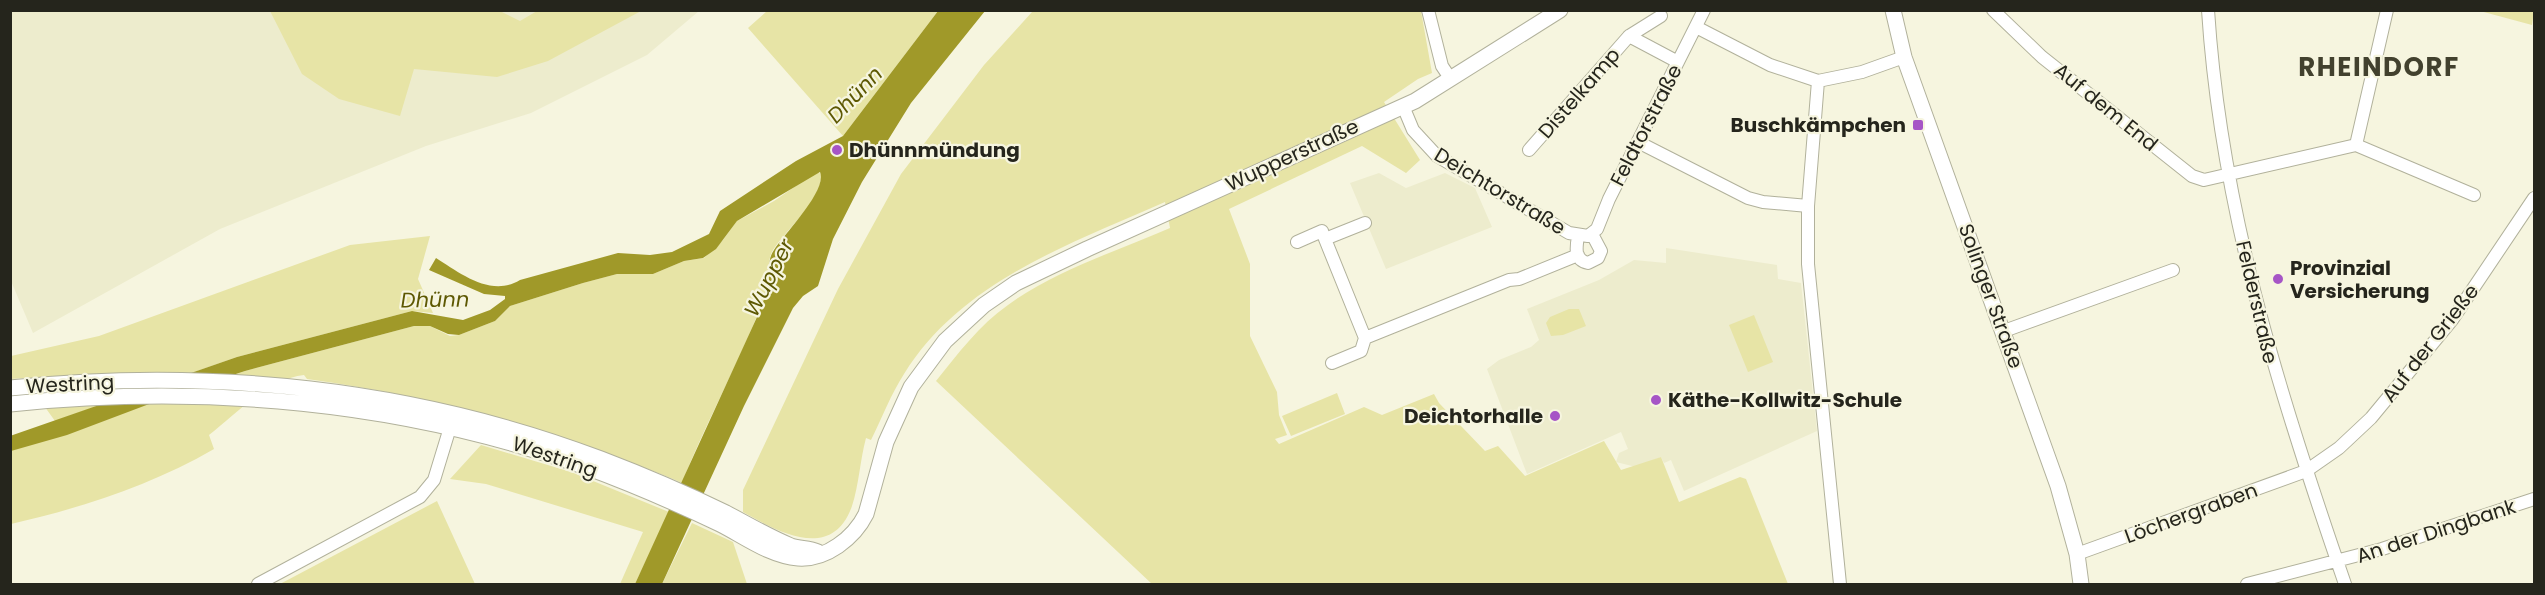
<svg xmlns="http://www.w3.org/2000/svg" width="2545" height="595" font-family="Poppins,sans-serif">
	<rect width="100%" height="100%" fill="#f6f5df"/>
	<path fill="#edeccd" d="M10,11h689l-52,44 -116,58 -105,33 -206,83 -187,104 -22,-52z
		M1379,173l27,15 39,-15 30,15 17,39 -106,42 -36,-86z
		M1666,248l111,17 1,14 23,4 16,148 -133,60 -13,-31 -7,3 -3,-6 -25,10 -20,-5 3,-9 9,-4 -7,-17 -94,42 -40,-105 12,-9 32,-13 8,-7 -12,-31 72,-29 35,-20 32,3z"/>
	<path fill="#e7e4a6" d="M498,10l22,11 17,-10h104l-93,50 -51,16 -83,-8 -14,47 -61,-17 -37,-25 -32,-63z
		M1037,10l384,1 11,62 -14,6 -34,23 36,58 -14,13 -44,-27 -133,63 21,55v72l27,56 2,23 8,20 -12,4 4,5 85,-37 18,8 52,-21 5,9 46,48 13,-5 27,30 79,-35 17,29 40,-13 18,45 61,-25 6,2 42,105h-636l-216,-203c22,-27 43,-56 72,-76 46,-34 109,-54 162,-77l-5,-26c-95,42 -203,79 -261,172 -13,20 -22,44 -33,66l-5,-2c-6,22 -7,47 -14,68 -20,57 -75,25 -109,6v-22l95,-201 63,-115 83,-109 48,-53z
		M767,11h171l-95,125 -95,-108z
		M2480,11h54l-2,14z
		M816,172l6,2c-3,30 -33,52 -49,76 -7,11 -2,24 -4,36 -2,10 -8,21 -12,30 -23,57 -53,110 -75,167 -24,-11 -48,-19 -73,-28 -98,-37 -198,-62 -302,-76l-3,-4c-35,4 -68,39 -95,60l5,14c-62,36 -133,59 -203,75l-1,-73 235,-80 169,-45h16l20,10 9,-1 36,-14 15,-15 73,-23 34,-9h36l31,-13 20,-3 19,-18 14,-19 37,-20z
		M430,236l-12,43 15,34 -21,-2 -175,46 -182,64 -31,-43 -13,1v-23l88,-20 251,-91z
		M1569,309h10l7,17 -23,9 -12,1 -5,-13 4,-6z
		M1754,315l19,47 -25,10 -19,-47z
		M1337,393l8,21 -54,22 -9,-20z
		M481,445l90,27 98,40 -34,72h-15l23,-52 -157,-48 -36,-5z
		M437,501l38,83h-195z
		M692,523l41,19 14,42h-85z"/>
	<path fill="#a09929" d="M938,11h47l-74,92 -49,79 -29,57 -15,47 -15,10 -10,12 -49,98 -82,178h-27l122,-267c3,-9 9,-20 11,-30 3,-12 -2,-26 6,-37 10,-16 54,-60 46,-78l-83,49 -21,28 -13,9 -19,3 -31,13h-36l-34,9 -73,23 -15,15 -36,14 -11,-1 -18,-8h-16l-169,45 -64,21 -114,43 -56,16 -1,-15 227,-79 175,-46 51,9 27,-10 15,-11v-3l-21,-2 -55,-24 7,-12c24,15 55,40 84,22l98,-27 32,2 22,-3 37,-18 11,-23 76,-50 47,-25z"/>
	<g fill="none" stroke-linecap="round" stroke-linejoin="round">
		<g stroke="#b1b19b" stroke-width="14">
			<path id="minor" d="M1428,10l14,56 8,12
				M1993,10l49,47 150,119 12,4 152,-35 118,50
				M2208,10c13,201 72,386 137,574
				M1696,27l74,38 48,16
				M1629,36l32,-20
				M1403,106l10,24 24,26 132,77 19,3 9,-7 12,-30 95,-189
				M1638,142l110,56 15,4 45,4
				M2356,145l31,-135
				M1529,150l100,-114 49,26
				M1365,223l-40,16 40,99 144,-58 10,-1 59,-24
				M1578,236c-2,12 -4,24 10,27l10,-5 3,-7 -9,-17
				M1297,242l25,-11 3,8
				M2004,331l169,-61
				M1332,363l29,-12 4,-13
				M2077,554l229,-83 33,-23 32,-30 81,-98 82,-122
				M258,584l162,-87 14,-17 18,-59
				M1840,584l-32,-320v-58l10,-125 44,-9 42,-15
				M2247,584l135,-35 152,-50"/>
		</g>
		<g stroke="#b1b19b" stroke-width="17">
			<path id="major" d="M1893,10l11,47 154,429 19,68 4,30
				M10,388c200,-21 403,0 591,71 42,16 84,34 125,54 21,11 43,24 65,33 9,3 18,2 27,6
				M10,404c195,-20 392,-3 576,63 46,17 90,36 134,57 24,12 50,32 78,34 28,2 56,-20 68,-44l20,-72 25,-55 34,-46 39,-36 32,-22 71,-34 328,-148 145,-91"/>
		</g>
		<use href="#minor" stroke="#fff" stroke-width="12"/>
		<use href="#major" stroke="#fff" stroke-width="15"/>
	</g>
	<g fill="#a655c6" stroke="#f6f5df" stroke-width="2">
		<rect x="1912" y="119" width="12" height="12" rx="3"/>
		<circle cx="837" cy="150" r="6"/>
		<circle cx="2278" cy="279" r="6"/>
		<circle cx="1656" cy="400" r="6"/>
		<circle cx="1555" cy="416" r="6"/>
	</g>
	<g text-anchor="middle" stroke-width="4.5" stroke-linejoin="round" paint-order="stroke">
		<g font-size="20" fill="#25251c" stroke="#f6f5df">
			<text transform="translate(1579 93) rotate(-49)" y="7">Distelkamp</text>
			<text transform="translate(2106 107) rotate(39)" y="7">Auf dem End</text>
			<text transform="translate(1646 125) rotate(-63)" y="7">Feldtorstraße</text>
			<text transform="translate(1292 155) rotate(-25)" y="7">Wupperstraße</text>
			<text transform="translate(1500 191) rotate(31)" y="7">Deichtorstraße</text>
			<text transform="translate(1991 296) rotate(70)" y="7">Solinger Straße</text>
			<text transform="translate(2257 302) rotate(77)" y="7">Felderstraße</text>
			<text transform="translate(2430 343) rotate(-52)" y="7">Auf der Grieße</text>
			<text transform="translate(70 384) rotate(-3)" y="7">Westring</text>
			<text transform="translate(555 457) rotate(19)" y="7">Westring</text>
			<text transform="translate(2191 513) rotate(-20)" y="7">Löchergraben</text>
			<text transform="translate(2436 531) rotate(-18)" y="7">An der Dingbank</text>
		</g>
		<g font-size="20" font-weight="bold" fill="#25251c" stroke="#f6f5df" text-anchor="start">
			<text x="1906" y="132" text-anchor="end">Buschkämpchen</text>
			<text x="849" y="157">Dhünnmündung</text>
			<text x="2290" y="275">Provinzial<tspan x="2290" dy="23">Versicherung</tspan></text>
			<text x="1668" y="407">Käthe-Kollwitz-Schule</text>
			<text x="1543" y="423" text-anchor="end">Deichtorhalle</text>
		</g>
		<g font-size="21" font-style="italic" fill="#5d5802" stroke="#f6f5df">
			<text transform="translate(855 95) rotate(-46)" y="7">Dhünn</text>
			<text transform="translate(769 278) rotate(-63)" y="7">Wupper</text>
			<text transform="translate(435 300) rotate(-1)" y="7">Dhünn</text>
		</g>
		<g font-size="26" font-weight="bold" letter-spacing="1.5" fill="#42412e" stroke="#f6f5df">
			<text x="2379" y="76">RHEINDORF</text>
		</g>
	</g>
	<rect width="2545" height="595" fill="none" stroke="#25251c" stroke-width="24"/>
</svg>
